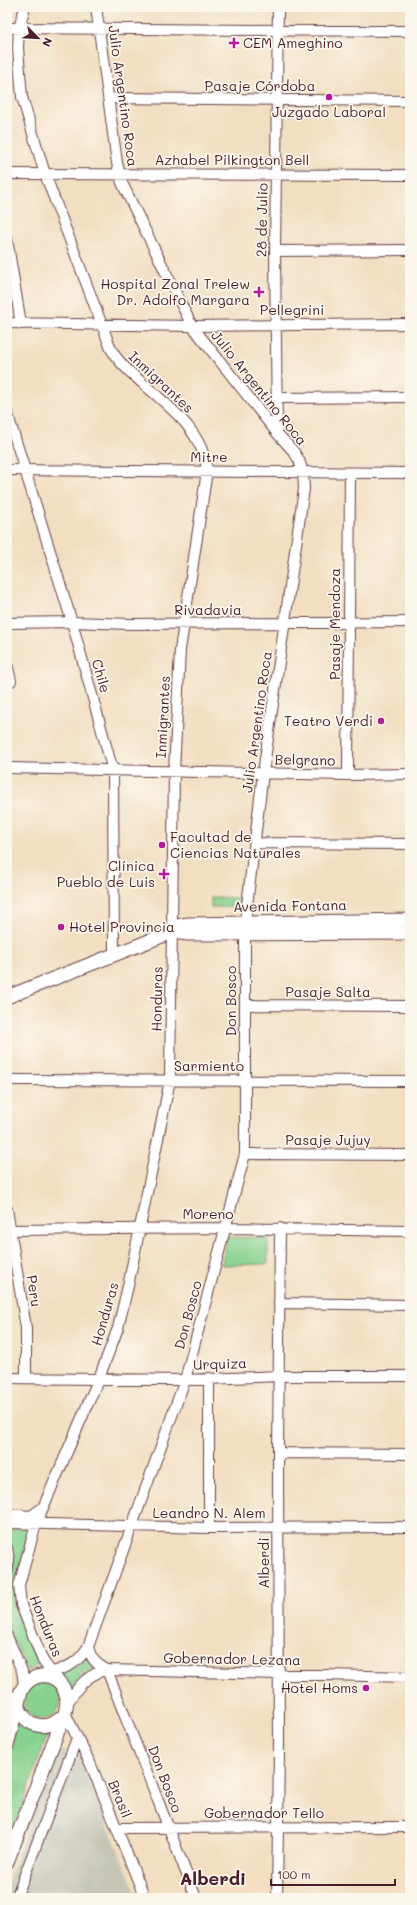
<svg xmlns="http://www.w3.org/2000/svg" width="417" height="1905" font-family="Mali,sans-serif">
	<rect width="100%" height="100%" fill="#fbf7ec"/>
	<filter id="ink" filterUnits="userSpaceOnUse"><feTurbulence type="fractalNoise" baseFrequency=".025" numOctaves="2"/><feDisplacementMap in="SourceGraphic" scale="8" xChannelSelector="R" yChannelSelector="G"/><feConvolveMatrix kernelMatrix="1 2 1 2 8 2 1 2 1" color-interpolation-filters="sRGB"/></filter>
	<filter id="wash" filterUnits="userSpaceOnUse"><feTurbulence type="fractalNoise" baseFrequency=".012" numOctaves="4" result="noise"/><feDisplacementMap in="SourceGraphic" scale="16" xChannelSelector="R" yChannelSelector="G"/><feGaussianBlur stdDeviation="0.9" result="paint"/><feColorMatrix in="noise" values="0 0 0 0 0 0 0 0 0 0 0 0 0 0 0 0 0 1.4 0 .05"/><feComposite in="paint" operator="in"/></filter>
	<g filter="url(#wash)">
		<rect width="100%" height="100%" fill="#f2dfc2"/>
		<path fill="#c5c5b8" d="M57,1748l22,8 59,142h-131v-14z"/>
		<path fill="#87d28f" stroke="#68785d" d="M211,897l27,1v9h-27z
			M226,1237l42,1v26l-46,1z
			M7,1527h18l4,7 -14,52v14l25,64 -13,7 -20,-45v-37l5,-20v-12z
			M87,1656l8,11 -12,7 -13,18 -1,-6 -9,-12 19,-9z
			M24 1701a18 18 0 1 1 36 0a18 18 0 1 1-36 0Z
			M16,1721l15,12 18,-3 -42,119v-76z"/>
	</g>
	<g filter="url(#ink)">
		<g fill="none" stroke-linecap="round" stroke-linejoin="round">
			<g stroke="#633c42" stroke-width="12">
				<path id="minor" d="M25,7l-6,21 -1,20 4,49 23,77 66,175c7,13 17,22 28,31 28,25 65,51 68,91l-27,179 -6,122 -4,308 -42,206 -10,42 -19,50 -63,146 -17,61 2,20 22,56 12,16
					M7,28l403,3
					M110,98l300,3
					M7,174l403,1
					M7,239l14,85
					M275,251l135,-1
					M7,323l185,3 218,-2
					M277,398l133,-1
					M7,412l65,210 41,149 1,184
					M277,433l-2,-182 3,-244
					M7,470l403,3
					M7,623l65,-1 59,2 279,-2
					M7,664l4,17
					M7,768l341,7 62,-1
					M348,775l2,-302
					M255,843l155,1
					M245,1005l165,1
					M7,1080l403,1
					M245,1154l165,1
					M7,1209l19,119v50
					M7,1230l218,-2 185,3
					M279,1303l131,2
					M7,1378l178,2 94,-4h131
					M278,1453l132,1
					M7,1514l24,2 11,-8
					M7,1523l202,5 201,-1
					M209,1528v-150
					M7,1548l2,11 -2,15
					M7,1636l15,35 2,13
					M88,1647c3,12 8,17 19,23l89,228
					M43,1676c22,-9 31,-8 45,-29l97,-267 60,-226v-232l18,-149 41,-284 -1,-17 -4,-12 -5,-8 -17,-19 -85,-107 -70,-143 -5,-20 -21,-156
					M7,1694l11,5
					M68,1702c10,-15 20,-29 39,-32l303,7
					M65,1713l26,52 54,133
					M117,1828l293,-1
					M16,1898l61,-160
					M277,1898l2,-146 -1,-299 2,-225
					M408,1898l2,-5"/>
			</g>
			<g stroke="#633c42" stroke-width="15">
				<path id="major" d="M172,932l16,2 222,-1
					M7,997l165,-65 9,-7 8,-1 221,-4
					M18,1705c7,22 28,27 44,12
					M7,1745l14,-54c15,-29 54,-14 44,22l-58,149"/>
			</g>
			<use href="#minor" stroke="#fff" stroke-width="10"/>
			<use href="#major" stroke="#fff" stroke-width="13"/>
		</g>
	</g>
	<g fill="#b5179e" stroke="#fbf7ec" stroke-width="1.5">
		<path d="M232 37h4v4h4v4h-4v4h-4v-4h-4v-4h4z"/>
		<circle cx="329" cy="97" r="4"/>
		<path d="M257 286h4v4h4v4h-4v4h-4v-4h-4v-4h4z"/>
		<circle cx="381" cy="721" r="4"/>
		<circle cx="162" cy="845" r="4"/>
		<path d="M162 868h4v4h4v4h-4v4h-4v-4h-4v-4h4z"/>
		<circle cx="61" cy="927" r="4"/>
		<circle cx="366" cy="1688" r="4"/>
	</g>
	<g text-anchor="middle" stroke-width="3.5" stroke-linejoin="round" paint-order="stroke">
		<g font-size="14" fill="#4a1f2b" stroke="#fbf7ec" text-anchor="end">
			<text x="243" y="48" text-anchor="start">CEM Ameghino</text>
			<text x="329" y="117" text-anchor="middle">Juzgado Laboral</text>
			<text x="250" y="289">Hospital Zonal Trelew<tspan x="250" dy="16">Dr. Adolfo Margara</tspan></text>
			<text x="373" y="726">Teatro Verdi</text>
			<text x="170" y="842" text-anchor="start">Facultad de<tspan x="170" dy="16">Ciencias Naturales</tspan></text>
			<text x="155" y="871">Clínica<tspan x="155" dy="16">Pueblo de Luis</tspan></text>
			<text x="69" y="932" text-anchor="start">Hotel Provincia</text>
			<text x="358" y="1693">Hotel Homs</text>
		</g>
		<g font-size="14" fill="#4a1f2b" stroke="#fbf7ec">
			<text x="260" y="91">Pasaje Córdoba</text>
			<text transform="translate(123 96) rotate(82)" y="5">Julio Argentino Roca</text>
			<text x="232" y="165">Azhabel Pilkington Bell</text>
			<text transform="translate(262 220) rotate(-89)" y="5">28 de Julio</text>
			<text x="292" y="315">Pellegrini</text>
			<text transform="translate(161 382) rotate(43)" y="5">Inmigrantes</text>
			<text transform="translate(259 388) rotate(51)" y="5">Julio Argentino Roca</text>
			<text x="209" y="462">Mitre</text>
			<text x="208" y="615">Rivadavia</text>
			<text transform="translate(335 624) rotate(-90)" y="5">Pasaje Mendoza</text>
			<text transform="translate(101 676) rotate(74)" y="5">Chile</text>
			<text transform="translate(163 717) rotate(-87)" y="5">Inmigrantes</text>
			<text transform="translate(257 722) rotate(-82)" y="5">Julio Argentino Roca</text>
			<text transform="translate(305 760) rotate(1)" y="5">Belgrano</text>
			<text transform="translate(290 906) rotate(-1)" y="5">Avenida Fontana</text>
			<text x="328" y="997">Pasaje Salta</text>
			<text transform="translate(157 999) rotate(-89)" y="5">Honduras</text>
			<text transform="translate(231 1001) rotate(-90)" y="5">Don Bosco</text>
			<text x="209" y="1071">Sarmiento</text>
			<text x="328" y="1145">Pasaje Jujuy</text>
			<text x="208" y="1219">Moreno</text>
			<text transform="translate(34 1291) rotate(81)" y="5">Peru</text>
			<text transform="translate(105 1314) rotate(-74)" y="5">Honduras</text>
			<text transform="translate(188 1315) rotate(-75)" y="5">Don Bosco</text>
			<text transform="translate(220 1364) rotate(-2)" y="5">Urquiza</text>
			<text x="209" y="1518">Leandro N. Alem</text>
			<text transform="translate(264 1563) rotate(-90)" y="5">Alberdi</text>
			<text transform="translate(46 1626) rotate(68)" y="5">Honduras</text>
			<text transform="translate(232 1659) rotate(1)" y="5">Gobernador Lezana</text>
			<text transform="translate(165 1779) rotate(69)" y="5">Don Bosco</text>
			<text transform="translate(120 1799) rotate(68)" y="5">Brasil</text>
			<text x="264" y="1818">Gobernador Tello</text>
		</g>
		<g font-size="18" font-weight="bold" fill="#4a1f2b" stroke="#fbf7ec">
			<text x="213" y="1885">Alberdi</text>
		</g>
	</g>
	<rect width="417" height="1905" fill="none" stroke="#fbf7ec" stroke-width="24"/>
	<g transform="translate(38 38) rotate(114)" stroke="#fbf7ec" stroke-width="3" paint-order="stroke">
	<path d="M0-3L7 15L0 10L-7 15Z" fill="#4a1f2b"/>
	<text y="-6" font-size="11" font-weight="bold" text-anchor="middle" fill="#4a1f2b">N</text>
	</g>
	<path d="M271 1879v6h124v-6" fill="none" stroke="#4a1f2b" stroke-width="2"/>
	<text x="277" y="1879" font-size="12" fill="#4a1f2b" stroke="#fbf7ec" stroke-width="3" paint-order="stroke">100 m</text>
</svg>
